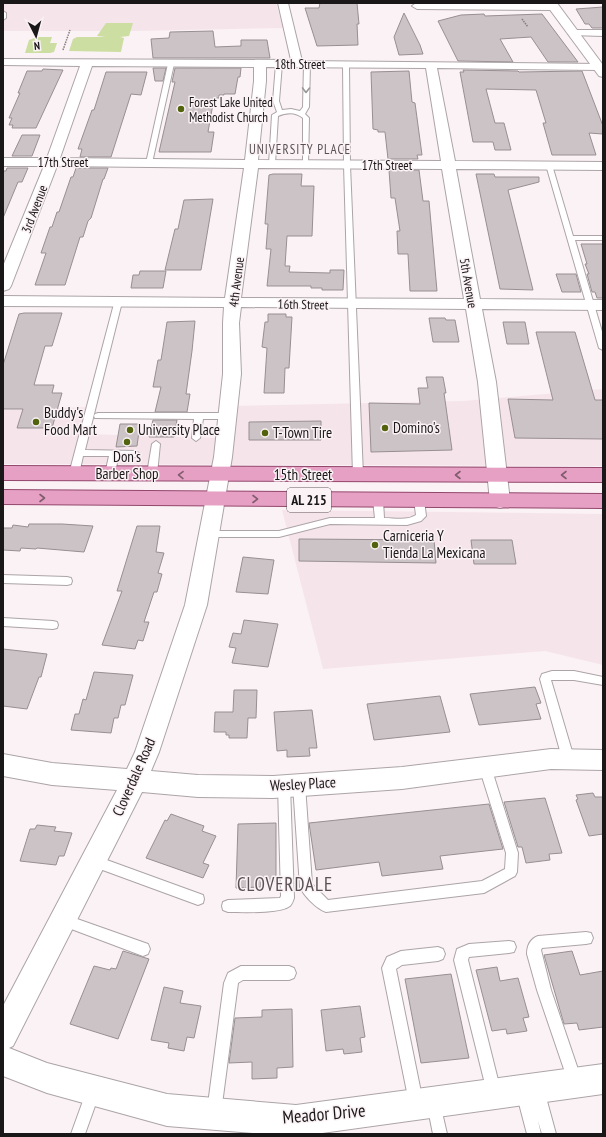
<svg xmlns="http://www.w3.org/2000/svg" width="606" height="1137" font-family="'PT Sans Narrow',sans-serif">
	<rect width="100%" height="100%" fill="#fbf2f5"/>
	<path fill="#f6e4eb" d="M3,3h273l7,25 -148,3h-132z
		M603,389v77l-600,-2v-54l88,-3 -7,27 140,4 4,-32 235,-5z
		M282,510l321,4v151l-58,-14 -222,18z"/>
	<path fill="#ccdea1" d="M106,23h27l-4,13 -9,1 4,1 -3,14 -52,-1 4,-12 4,-2h29l-9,-1z
		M37,37h15l-2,6h7l-3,9 -4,1h-25l4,-13z"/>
	<path fill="#ccc3c6" stroke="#978f92" d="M320,3h37l2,21h-2l1,21 -41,1 -12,-38h14z
		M603,7v21h-11l-3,-4h-4l-9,-15z
		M404,13l16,32 3,9 -24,1 -5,-18z
		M484,14l1,2 57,-2 36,48h-30l-17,-25 -31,2 13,23 -55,-1 -20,-40 23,-6z
		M213,31l2,16 26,-1v-6h26l3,18h-117l-2,-19 18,-1 1,-6z
		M153,68h13l-3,13h-8z
		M175,68h66l-1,9h-2l-3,17h-11v1h-5v3h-5l-6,34h6l-3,20h-52l16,-70h-3z
		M43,69l20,1 -27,58h-24l1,-3h-4l3,-7h-3l11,-25h-2l9,-22h15z
		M463,70l55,1 1,1 63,-1 21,55v8l-14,-1 7,22h-44l-9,-32h3l-10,-33 -50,-1 9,34h9l7,27h-16l-2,-8h-20l-13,-70h4z
		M409,71l3,31 3,1 7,52h-5l1,4h-30l-3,-27h-7v-2l-5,-1 -2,-57z
		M106,72h41l-6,23 -10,-1 -20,63h-31l2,-8h-4l14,-39h2z
		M22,135h18l-8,21h-20z
		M7,168h21l-6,14h-4l-15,36v-47h3z
		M76,168h32l-4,11h-1l-12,39 -3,3 -5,16h-3l-15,48h-30l11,-32h-5l9,-26h2l5,-15h2l12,-35h2z
		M389,170h30l4,31h6l8,90h-27l-2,-37h-10l-1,-23h3l-5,-33h-4z
		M273,174h29l-1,12h13l-2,50h-25l-2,30h5l-1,6 41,1v-3h14l-1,20h-21v-2h-11v-2h-44l4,-37h-5l2,-25h-3l4,-49z
		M476,174h18l1,3h44v5l-31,8 25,100 -33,-1z
		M213,199l-12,71h-36l10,-41h3l6,-29z
		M581,244h22v54h-6l-2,-6h-3l-5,-18h2l-4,-10h2z
		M140,271h26l-3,17h-32l2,-13h6z
		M556,274h20l5,18h-19z
		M24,313h38l-10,33h-7l-11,39h20l-2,8h10l-10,35h-35l6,-19h-20v-44l16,-51z
		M268,314h18v3h6l-3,51h-4l-1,25h-20l3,-45 -5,-1 3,-25h3z
		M429,318h16l1,2h9l4,22h-26z
		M195,321l-3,30 -6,43h4l-3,18h-32l6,-25h-8l5,-27h3l6,-38z
		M503,322h22l4,22h-22z
		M536,332h39l20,68h8v39l-88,-1 -7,-39 45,1z
		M426,377h17l3,16h-2l8,57 -81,2 -2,-49 51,1 -2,-16h10z
		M153,420h24l-3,17h-25z
		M321,421v19h-72v-18z
		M120,424h20l-3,22 -21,1z
		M29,524h33l31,2 -9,26 -47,-4 -1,1 -15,-1 -1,3 -17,-1v-22h9l1,-3 15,2z
		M137,526h23l-4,26 8,1 -6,20 4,1 -5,18h-3l-10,30h5l-6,19 -5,-1 -3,9 -33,-4 20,-54h-5z
		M299,539l135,1 2,23 -137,-2z
		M471,540h41l4,24h-42z
		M243,557l31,3 -6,34 -32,-2z
		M244,620l34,4 -10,43 -36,-4 4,-15 -7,-1 4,-14 8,1z
		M3,649l44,5 -6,23h-2l-12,32 -24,-3z
		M94,672l39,3 -8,30h-4l-3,13h-4l-3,15 -40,-3 4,-16h4l4,-15 3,1z
		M535,687l6,16 -5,1 5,15 -62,6 -9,-31z
		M234,690h23l-1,28h-8l-1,20h-18v-3h-3v-3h-12l1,-20h18z
		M440,696l10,36 -76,8 -7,-36z
		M312,710l5,38h-8l1,8 -23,1v-7l-10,1 -3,-39z
		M593,793l2,4h8v37l-14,2 -13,-36 2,-1 -2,-4z
		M545,798l17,55 -13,1 1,6 -24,3 -4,-16h-4l-14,-45z
		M489,804l14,45 -63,7 3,13 -61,7 -3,-14 -63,8 -7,-47z
		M171,814l33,12 -2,5 14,5 -13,27 6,2 -6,13 -57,-20 19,-38 2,1z
		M276,823v58l-15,1v5l-25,1 2,-64z
		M37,825l19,2 -2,4 18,2 -8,23h-5l-3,9 -36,-4 10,-32h5z
		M123,951l26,8 -31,80 -48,-15 24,-58 16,4 1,-2 5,1z
		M572,951l8,24 23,-4v56l-24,3 -2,-7 -13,1 -20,-69z
		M497,967l3,14 18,-3 11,39 -6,1 4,13 -20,3 -1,-5 -14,2 -16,-61z
		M451,974l18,84 -48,5 -16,-84z
		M164,987l19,4 -3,12 21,3 -7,32 -7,-1 -3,14 -16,-3 1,-5 -18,-3z
		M360,1006l5,31 -5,1 2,14 -18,2 -1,-5 -17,2 -5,-41z
		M292,1009l1,58 -16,1v10l-25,1v-17l-23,1 6,-45 27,-1v-7z"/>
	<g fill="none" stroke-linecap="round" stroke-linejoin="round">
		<g stroke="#aca4a7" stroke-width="2">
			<path id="service" d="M3,11l3,2v5l-3,2z
				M171,62l3,2 -22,99 -3,2 -3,-2 22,-99z
				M279,62l3,2 -3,37 3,9 9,-1 9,2 3,-4 1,-43 3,-2 3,2 -1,43 -4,7 4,4 -1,47 -5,-1v-46c-7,-6 -16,-6 -25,-2l-3,48 -3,2 -3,-2 3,-49 5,-3 -4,-11 3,-37z
				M346,63l3,2 1,100 13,310 -5,3 -5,-3 -9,-310 -1,-100z
				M549,163l3,2 21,71h30v4h-28l28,95v15l-4,-2 -53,-183z
				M115,300h3l4,2 -37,148 51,1 4,3 -4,3h-18l-3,17 -5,3 -5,-3 4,-18h-26l-4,18 -5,3 -5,-3z
				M98,413h129l4,3 -4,3h-24l-3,19 -4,3 -4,-3 2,-19 -99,-1 -1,-2 1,-2z
				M156,441l4,3 -3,30 -5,3 -5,-3 5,-30z
				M378,497l5,3 1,18c11,0 23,3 32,-3l-2,-15 5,-3 5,3 2,16 -5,5 -14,4 -77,-1 -51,13h-69l-5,-3 5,-3h69l51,-13h45l-2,-18z
				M3,575l64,2 4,1 1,3 -1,3 -4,1 -64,-2z
				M3,618l50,3 4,1 1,3 -1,3 -4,1 -50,-3z
				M552,671h22l29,6v8l-29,-5h-23l23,78 -2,4 -4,1 -4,-1 -2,-4 -22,-79 2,-5z
				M485,762l4,1 2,4 27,86 -1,19 -2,4 -31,17 -158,19c-9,-3 -22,-16 -26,-25l-7,-102 2,-4 4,-1 4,1 2,4 7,99 16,16 154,-19 23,-12 1,-16 -27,-86 2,-4z
				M284,781l4,1 2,4 4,112c-1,3 -2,6 -4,8 -10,8 -48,6 -62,6l-5,-2 -1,-4 1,-4 5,-2 52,-2 1,-2 -3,-110 2,-4z
				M93,855l110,40 1,4 -1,4 -5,2 -109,-40 -2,-4 2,-4z
				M63,914l85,30 2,5 -2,5 -5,2 -85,-32 -2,-4 2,-4z
				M586,932l5,1 2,5 -2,5 -5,1 -44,4 -1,2 10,40 31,91 -2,5 -5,2 -5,-2 -2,-5 -31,-91 -10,-36c0,-8 3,-15 11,-18z
				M509,941l5,1 2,5 -2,5 -5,1 -40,4 -1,3 33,132 -2,5 -5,2 -5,-2 -2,-5 -33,-132 3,-11 12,-5z
				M438,947l5,2 2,5 -2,5 -5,2 -36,4 -6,4 27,133 -2,5 -5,2 -5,-2 -2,-5 -27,-134 5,-11 14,-6z
				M241,966h48l5,2 2,5 -2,5 -5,2h-46l-5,3 -17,129 -2,5 -5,2 -5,-2 -2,-5 17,-129 4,-10z
				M537,1083l5,2 2,5 12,44h-14l-4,-13 3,13h-14l-11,-42 2,-5 5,-2 5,2 2,5 2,-7z
				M93,1085l5,2 2,5 -15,42h-14l17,-47z
				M434,1097l5,2 8,35h-14l-6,-30 2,-5z"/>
		</g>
		<g stroke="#aca4a7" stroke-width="2">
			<path id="minor" d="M278,3h10l14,58 300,3v4l-4,2 -161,-2 18,93 148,1v8l-147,-1 24,130 123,1v10l-121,-1 14,73 14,119 -3,5 -7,2 -7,-2 -3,-5 -12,-119 -12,-73 -225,-2 -2,16 2,51 -9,83 -25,148 -48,147 -8,19 47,4 75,1 129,-9 149,-18 52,1v20l-52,-1 -149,20 -129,9 -75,-1 -56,-5 -129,254 -4,2 38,15 120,31 129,11 307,-41v30l-288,40h-49l-99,-8 -120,-33 -44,-17v-70l114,-216 -65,-5 -49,-9v-22l49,9 75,6 8,-17 50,-147 29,-148 9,-83v-51l1,-16 -221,-1v-10l222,2 19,-130 -187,-2 -46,120 -2,3 -6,2v-25l41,-100h-41v-8h44l33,-92 -77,-1v-6l288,1zM92,66l162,1v14l-9,79 -185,-2zM266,67l160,1 15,93 -183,-1 8,-79zM258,168l184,1 22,130 -223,-1z
				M416,3l138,1 5,3 -5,3 -137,-1 -5,-3z
				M574,30h29v6l-33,-1 -2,-2z"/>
		</g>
		<g stroke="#aca4a7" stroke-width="2">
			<path id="secondary" d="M545,3h12l46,62v12l-4,-1z"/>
		</g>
		<g stroke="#93476d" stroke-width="2">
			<path id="primary" d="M3,466l600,2v14l-600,-2z
				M3,490l600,4v14l-600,-4z"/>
		</g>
		<path stroke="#847e80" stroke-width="1.5" stroke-dasharray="1.5 1" stroke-linecap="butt" d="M522,19l6,8
			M63,50l7,-20"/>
		<use href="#service" fill="#fff" fill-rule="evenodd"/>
		<use href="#minor" fill="#fff" fill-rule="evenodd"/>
		<use href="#secondary" fill="#fff" fill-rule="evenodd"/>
		<use href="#primary" fill="#e5a0c3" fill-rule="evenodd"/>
	</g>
	<defs><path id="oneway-chevron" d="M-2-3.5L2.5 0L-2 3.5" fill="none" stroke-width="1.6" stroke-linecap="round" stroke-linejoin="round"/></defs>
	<use stroke="#989797" href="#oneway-chevron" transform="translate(306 90) rotate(91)"/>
	<g stroke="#805c6e">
		<use href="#oneway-chevron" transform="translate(181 475) rotate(-179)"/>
		<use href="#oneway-chevron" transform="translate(458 475) rotate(-180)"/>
		<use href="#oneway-chevron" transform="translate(564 475) rotate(-180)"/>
		<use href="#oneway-chevron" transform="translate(42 498)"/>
		<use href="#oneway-chevron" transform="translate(255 499)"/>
	</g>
	<g fill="#51630c" stroke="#fbf2f5" stroke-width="1.5">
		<circle cx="181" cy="109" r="4"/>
		<circle cx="36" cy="422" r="4"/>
		<circle cx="385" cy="428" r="4"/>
		<circle cx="130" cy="430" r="4"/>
		<circle cx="265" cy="433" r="4"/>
		<circle cx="127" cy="442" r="4"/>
		<circle cx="375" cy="545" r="4"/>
	</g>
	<g text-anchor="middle" stroke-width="3" stroke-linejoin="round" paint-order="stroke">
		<g font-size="13" fill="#1a1718" stroke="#fbf2f5">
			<text x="300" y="69">18th Street</text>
			<text x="63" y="167">17th Street</text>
			<text x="387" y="170">17th Street</text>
			<text transform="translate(34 209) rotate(-69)" y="5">3rd Avenue</text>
			<text transform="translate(236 282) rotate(-83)" y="5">4th Avenue</text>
			<text transform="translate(469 283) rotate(80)" y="5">5th Avenue</text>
			<text transform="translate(303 304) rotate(1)" y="5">16th Street</text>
		</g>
		<g font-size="13" fill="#1a1718" stroke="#fbf2f5" text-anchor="start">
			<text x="189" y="107">Forest Lake United<tspan x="189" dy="15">Methodist Church</tspan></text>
		</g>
		<g font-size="13" letter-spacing="1" fill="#585154" stroke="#fbf2f5">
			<text x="300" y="154">UNIVERSITY PLACE</text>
		</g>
		<rect fill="#fbf2f5" stroke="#5e595a" stroke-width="1" x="287" y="488" width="44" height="24" rx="3"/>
		<g font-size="14" font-weight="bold" fill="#1a1718">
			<text x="309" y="505">AL 215</text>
		</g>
		<g font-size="15" fill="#1a1718" stroke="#fbf2f5" text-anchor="start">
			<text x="44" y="418">Buddy's<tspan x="44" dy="17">Food Mart</tspan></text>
			<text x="393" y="433">Domino's</text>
			<text x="138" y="435">University Place</text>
			<text x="273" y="438">T-Town Tire</text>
			<text x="127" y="462" text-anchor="middle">Don's<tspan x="127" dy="17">Barber Shop</tspan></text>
			<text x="383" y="541">Carniceria Y<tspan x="383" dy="17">Tienda La Mexicana</tspan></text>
		</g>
		<g font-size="15" fill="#1a1718" stroke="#fbf2f5">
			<text x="303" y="480">15th Street</text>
			<text transform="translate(134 777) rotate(-66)" y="5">Cloverdale Road</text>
			<text transform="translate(303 784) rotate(-3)" y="5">Wesley Place</text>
		</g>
		<g font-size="18" fill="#1a1718" stroke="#fbf2f5">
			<text transform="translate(324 1114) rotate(-5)" y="6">Meador Drive</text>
		</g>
		<g font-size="19" letter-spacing="1" fill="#585154" stroke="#fbf2f5">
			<text x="285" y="891">CLOVERDALE</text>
		</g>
	</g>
	<rect width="606" height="1137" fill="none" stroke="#1a1718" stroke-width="8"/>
	<g transform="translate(36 36) rotate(174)" stroke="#fbf2f5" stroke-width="3" paint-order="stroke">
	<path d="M0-3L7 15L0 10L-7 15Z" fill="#1a1718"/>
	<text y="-6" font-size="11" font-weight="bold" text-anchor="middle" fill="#1a1718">N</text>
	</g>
</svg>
